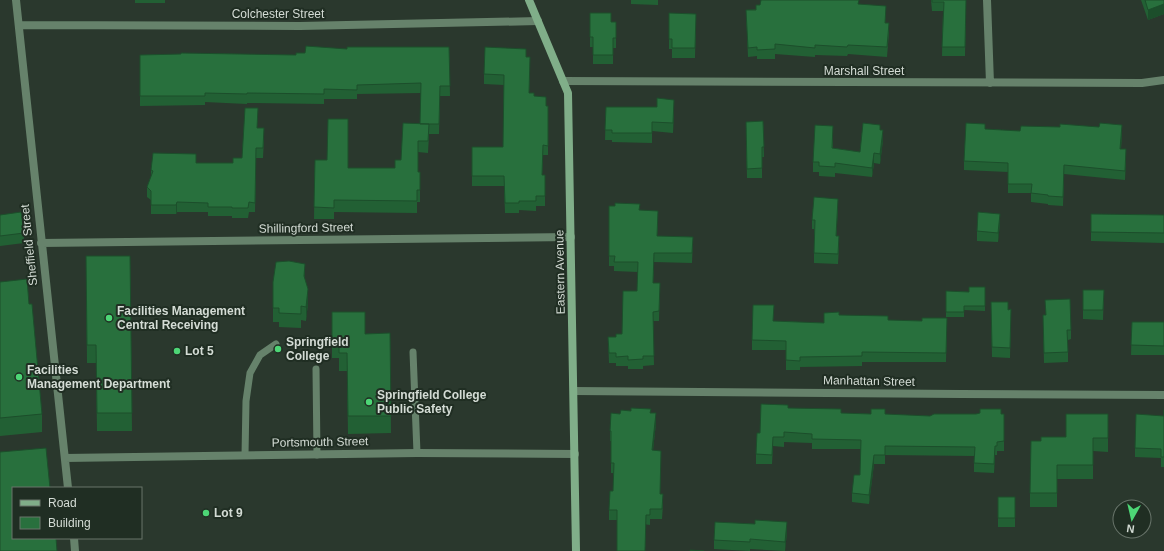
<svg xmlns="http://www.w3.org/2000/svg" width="1164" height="551" font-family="Arial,sans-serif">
	<rect width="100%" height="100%" fill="#2a382d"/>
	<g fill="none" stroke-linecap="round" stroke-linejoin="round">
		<path stroke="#66826b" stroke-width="7" d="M413,352l4,101
			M316,369l1,86
			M245,455l1,-54 4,-28 10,-18 16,-11"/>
		<path stroke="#66826b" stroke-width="8" d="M16,0l52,488
			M987,0l3,83
			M19,25l281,1 238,-5
			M563,81l579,2 22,-3
			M41,243l530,-6
			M574,391l386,3 204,1
			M65,458l352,-5 158,1
			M74,538l1,13"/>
		<path stroke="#80ae89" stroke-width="8" d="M529,0l39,93 8,458"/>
	</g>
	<path fill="#226034" d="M135,0h30v3h-30z
		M631,0h27v5l-27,-1z
		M931,0h35l-1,56h-23l1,-45h-11z
		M1141,0h23v14l-16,6z
		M859,4l27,19 3,9 -2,25 -39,-3 -1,2 -32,-1v2l-40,-3v5h-18v-3l-9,1 -2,-47z
		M590,13l21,9h5v26h-3v16h-20v-17h-3z
		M669,13l27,1 -1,44h-23v-9h-3z
		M449,47l1,49h-10l-1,38h-10l-1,19 -10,-1v20h2v30h-3v11l-83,-1v7h-20l1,-59 33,8h47l6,-8 19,-36 1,-31 -64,1v5h-33v5l-77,-1v1l-42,-2v3l-65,1v-51h156l51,-6z
		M526,57l4,10 -1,26 17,13h2v49h-5l-1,20h3v31h-9v5l-17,-1v3h-14l-1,-27h-32v-39h31l1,-62 -20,-1v-10z
		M606,107l68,2 -1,24 -21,-2v12l-40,-1v-2h-7z
		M763,121l1,36h-2v21h-15l-1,-47z
		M257,128l7,10 -1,20h-7l-1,54h-6l-1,6h-16v-2h-24v-4h-31l-1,2h-25v-14l-4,-3v-10l4,-10v-7l45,-7h37l9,-5z
		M985,129l35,2 102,3 -1,15 5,9 -1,22 -61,-6 -1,32 -15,-1v-1l-17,-2v-9h-23v-21l-44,-2v-9z
		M880,130l3,10 -3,24 -6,-1 -2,14 -37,-4v4l-16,-1v-4h-6v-10l20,-26v12l27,4z
		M609,206l31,4 18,11 -1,15 36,1 -1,26 -38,-1 -1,21h7l-1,38h-6l1,44 -11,1v3h-15v-3h-12v-3h-7l-1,-26h8l6,-3 15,-43 1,-19 -24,-1v-5h-5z
		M838,208l-2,28 3,10 -1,18 -24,-1v-34h-2v-9z
		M1091,214l73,1v28l-73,-2z
		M0,215l24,18v10l-24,3z
		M1000,223l-2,19 -21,-1v-10z
		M86,256h44l2,175h-35l-1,-68h-9z
		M305,279l3,24 -2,18 -5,-1v8l-22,-1v-5h-6v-40z
		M0,282l29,22 13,110v18l-42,4z
		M985,287v24l-21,-1v7h-18v-26l23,1z
		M1083,290h21l-1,30 -20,-1z
		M991,302l17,8 3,-1 -1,49 -18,-1z
		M332,312l33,22 25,-1 1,100 -43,1 -1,-63h-8v-13h-7z
		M839,315l49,5 34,1 25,-3 -1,44h-84v4l-62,1v3h-14v-20h-34v-10l22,-19 50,2z
		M1043,315l28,15v9l-3,1v22l-24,1z
		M1132,322h32v33h-33z
		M788,408l53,5 30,1 59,2 74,-2v37h-7v4h-2l-1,18 -20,-1v-16l-89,-1v9h-11l-5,40 -17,-2v-9l8,-18 1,-26h-49v-6l-28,-1v5l-11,-1 -1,18h-16v-10z
		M1164,410v57h-3v-9l-26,-1v-9l29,-32z
		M631,411l20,2 5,10 -3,27 7,44 3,10 -1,15h-12v6l-33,-5h-8v-10l4,-19v-18h-2v-32h-1v-10l10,-17z
		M1108,428v24l-15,-1v28h-36v28h-27v-14l11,-52 25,-4z
		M998,497h17v30h-17z
		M787,532l-2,19 -35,-2v2l-36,-2v-9z"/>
	<path fill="#1c4e2b" d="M1164,4v10l-16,6v-10z
		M674,100v9l-1,24v-10z
		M1122,125v9l-2,24v-9z
		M883,130v10l-3,24v-10z
		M1126,149v9l-1,22v-9z
		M874,153v10l-2,14v-9z
		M838,199v9l-2,38v-10z
		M177,202v10l-1,2v-9z
		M1000,214v9l-2,19v-9z
		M305,264v14l-1,12v-14z
		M308,289v14l-2,18v-14z
		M656,413v10l-4,37v-10z
		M995,446v9l-1,18v-9z
		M874,455v9l-5,40v-9z
		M787,522v10l-2,19v-9z"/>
	<path fill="#28703d" stroke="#1c4e2b" d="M761,0h98l-1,4 28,2 -1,17h4l-2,24 -39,-2 -1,2 -32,-2v3l-40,-4v5l-18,1v-3l-9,1 -2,-38h10v-5h4z
		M932,0h34l-1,47h-23l2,-45h-12z
		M1145,0h19v4l-16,6z
		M590,13h21v9h5v16h-3v17h-20v-18h-3z
		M669,13l27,1 -1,34h-23v-9h-3z
		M306,46l41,3v-2h102l1,39h-10l-1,38h-19l1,-41 -64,2v5l-33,-1v5l-77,-1v1l-42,-1v3h-65v-41l41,-1v-1l115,2v-2h9z
		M485,47l41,2v8h4l-1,36h5v3l12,1v9h2v40l-5,-1 -1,30h3v21h-9v5h-17v2h-14l-1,-27h-32v-29h31l1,-72 -20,-1z
		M657,98l17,2 -1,23 -21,-1v11h-40v-3h-7l1,-23h51z
		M245,108h13l-1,20h7l-1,20h-7l-1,55 -6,-1 -1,6h-16v-1h-24v-4l-31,-1 -1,3h-25v-14l-4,-4 6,-16 -2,-1 2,-17 43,1v9h37v-5h9z
		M328,119h20v49h47v-8h6l2,-37 26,1 -1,17h-10v31h2v18h-3v11l-83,-1v8l-20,-1 1,-47h12z
		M763,121l1,26h-2v21l-15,1 -1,-47z
		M863,123l17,2v5h3l-3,24 -6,-1 -2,15 -37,-5v4l-16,-1v-4h-6l2,-37 18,1 -1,22 28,4z
		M966,123l19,1v5l35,2 1,-5 39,1v-3l39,3 1,-4 22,2 -2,24h6l-1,22 -61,-6 -1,32 -15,-1v-1l-17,-2 1,-9h-24v-21l-44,-2z
		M814,197l24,2 -2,37h3l-1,18 -24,-1 1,-33h-3z
		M615,203l25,1 -1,6 19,1 -1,25 36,1 -1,16h-38l-1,30h7l-1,28 -6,1 1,44h-11v3l-15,1v-4l-12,1v-4h-7l-1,-16h8v-3h6l1,-43h14l1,-29h-24l1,-6h-6v-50h6z
		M21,212l3,21 -24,3v-21z
		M978,212l22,2 -2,19 -21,-2z
		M1091,214l73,1v18l-73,-1z
		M86,256h44l2,157h-35l-1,-68h-9z
		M289,261l16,3 -1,12 4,13 -2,18 -5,-1v8l-22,-1v-5h-6v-26l3,-20z
		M27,279l2,25h3l10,110 -42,4v-136z
		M969,287h16v19h-21v6h-18v-21l23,1z
		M1083,290h21l-1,20h-20z
		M1070,299l1,31h-4l1,22 -24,1 -1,-38h3l-1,-15z
		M991,302h17v8l3,-1 -1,39 -18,-1z
		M753,305h21l-1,16 51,2v-10l15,-1v3l49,1v4l34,1v-3h25l-1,35 -84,-1v4l-62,1v4l-14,-1v-19l-34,-1z
		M332,312h33v22l25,-1 1,83h-43l-1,-63h-8v-12h-7z
		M1132,322h32v24l-33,-1z
		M761,404l27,1v3l53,1v4l30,1v-5h14v5l45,2 4,-2h42l4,-1v-4h21v5h3v27l-7,1v4h-2l-1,18 -20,-1 1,-16 -90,-1v9h-11l-5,40 -17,-2 2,-18h6l1,-35 -49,-1v-5l-28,-2v5h-11l-1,18 -16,-1 1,-21h3z
		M631,408l20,1 -1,4h6l-4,37 9,1 -1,43h3l-1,15h-12v6h-4l-1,36h-28v-41h-8l1,-19h3l1,-28h-3v-32h-1l1,-18 9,1 1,-4 10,1z
		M1164,410v47h-3v-8l-26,-1 1,-34 28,2z
		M1066,414h42v24h-15v27h-36v28h-27l1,-52h10v-4h25z
		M46,448l4,40h-37v50h43l1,13h-57v-99z
		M998,497h17v21h-17z
		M755,520l32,2 -2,20 -35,-3v3l-36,-2 1,-18 40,2z
		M690,550l14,1h-14z"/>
	<g fill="#4dd676" stroke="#202e23" stroke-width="1.5">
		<circle cx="109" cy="318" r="4"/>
		<circle cx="278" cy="349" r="4"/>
		<circle cx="177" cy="351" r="4"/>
		<circle cx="19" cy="377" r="4"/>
		<circle cx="369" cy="402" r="4"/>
		<circle cx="206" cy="513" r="4"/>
	</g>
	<g text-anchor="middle" stroke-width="4" stroke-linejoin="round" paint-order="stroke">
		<g font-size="12" fill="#d4dcd5" stroke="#202e23">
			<text x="278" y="18">Colchester Street</text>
			<text x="864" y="75">Marshall Street</text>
			<text transform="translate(306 228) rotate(-1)" y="4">Shillingford Street</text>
			<text transform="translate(29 245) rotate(-96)" y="4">Sheffield Street</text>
			<text transform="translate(560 272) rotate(-91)" y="4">Eastern Avenue</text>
			<text transform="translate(869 381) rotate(1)" y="4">Manhattan Street</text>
			<text transform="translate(320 442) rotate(-1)" y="4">Portsmouth Street</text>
		</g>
		<g font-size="12" font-weight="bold" fill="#d4dcd5" stroke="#202e23" text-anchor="start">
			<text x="117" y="315">Facilities Management<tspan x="117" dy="14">Central Receiving</tspan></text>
			<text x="286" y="346">Springfield<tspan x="286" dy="14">College</tspan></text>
			<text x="185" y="355">Lot 5</text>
			<text x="27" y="374">Facilities<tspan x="27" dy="14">Management Department</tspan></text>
			<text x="377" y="399">Springfield College<tspan x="377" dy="14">Public Safety</tspan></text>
			<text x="214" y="517">Lot 9</text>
		</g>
	</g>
	<rect x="12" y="487" width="130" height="52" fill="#202e23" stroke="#68746a"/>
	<rect x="20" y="500" width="20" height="6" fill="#80ae89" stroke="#68746a"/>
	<text x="48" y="507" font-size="12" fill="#d4dcd5">Road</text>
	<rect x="20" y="517" width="20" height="12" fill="#28703d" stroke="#68746a"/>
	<text x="48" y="527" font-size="12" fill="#d4dcd5">Building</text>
	<g transform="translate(1132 519) rotate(188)"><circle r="19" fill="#202e23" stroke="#68746a"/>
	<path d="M0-3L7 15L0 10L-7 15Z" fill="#4dd676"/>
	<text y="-6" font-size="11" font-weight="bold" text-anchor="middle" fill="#d4dcd5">N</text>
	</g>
</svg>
